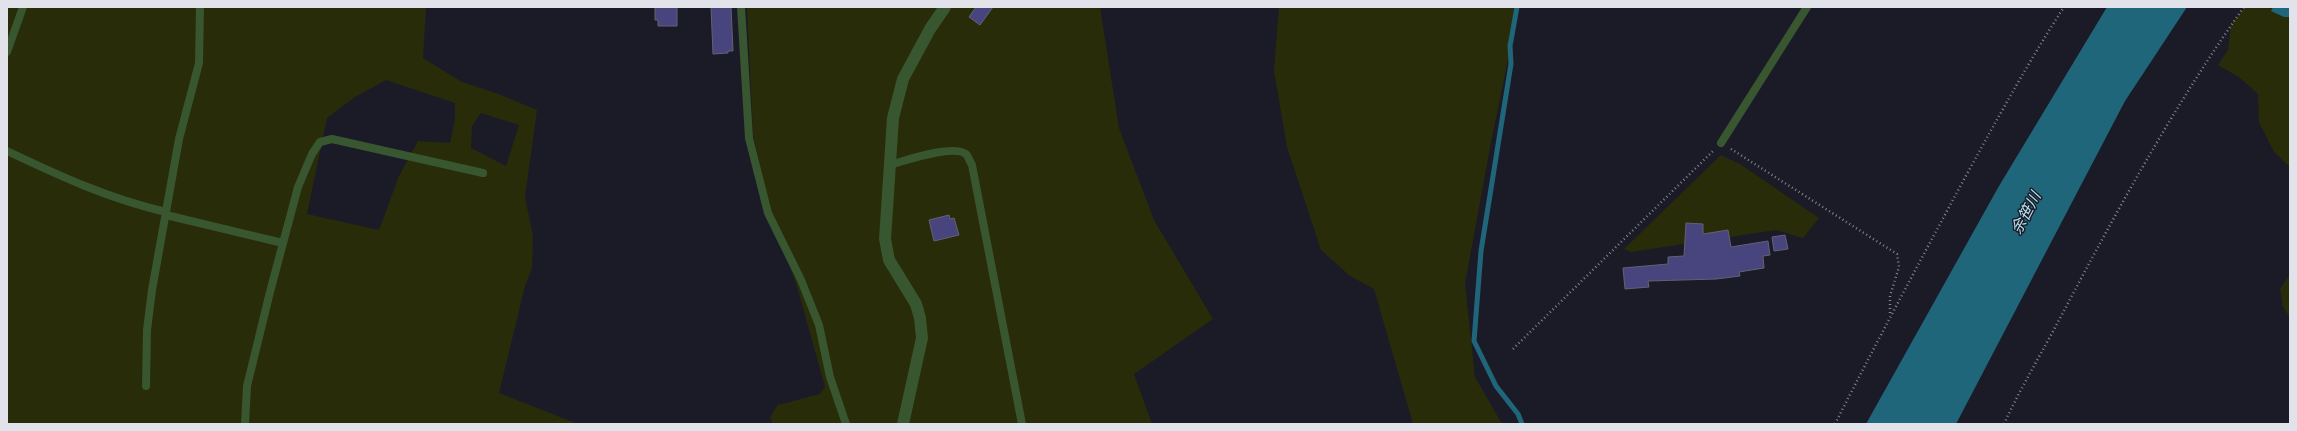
<svg xmlns="http://www.w3.org/2000/svg" width="2297" height="431" font-family="'Golos Text','Noto Sans JP',sans-serif">
	<rect width="100%" height="100%" fill="#1b1b28"/>
	<path fill="#282c09" fill-rule="evenodd" d="M7,7h419l-3,51 39,24 34,11 41,17 -12,87 8,39 -1,32 -7,18 -26,107 79,31h-571zM386,80l69,23v16l-5,24 -32,-2 -19,35 -20,54 -72,-16 20,-96 28,-21zM481,113l38,12 -13,41 -35,-18 1,-22z
		M747,7h353l19,121 35,92 59,99 -79,55 18,50h-379l-3,-7 8,-12 42,-11 5,-7 -27,-97 -28,-82 -17,-73z
		M1279,7h240l-28,135 -26,142 10,93 27,47h-89l-39,-135 -24,-13 -29,-26 -34,-103 -13,-76z
		M2245,7h45v160l-16,-15 -15,-30 -1,-28 -18,-16 -22,-13 10,-15 3,-25z
		M1721,155l19,9 79,54 -16,20 -27,-8 -145,22 -7,-3z
		M2290,274v44l-7,-11 -3,-18z"/>
	<path fill="#1f667a" d="M2107,7h80l-62,94 -169,323h-90l133,-238z
		M2273,7h17v10h-6l-13,-6z"/>
	<g fill="none" stroke-linecap="round" stroke-linejoin="round">
		<path stroke="#1f667a" stroke-width="5" d="M1517,7l-7,39 1,18 -30,187 -7,90 22,45 22,28 4,10"/>
	</g>
	<path fill="#48447d" stroke="#626272" d="M655,7h22v19h-19v-6h-3z
		M711,7h20l2,44h-5v2l-15,1z
		M976,7h17l-13,18 -11,-8z
		M949,215l1,4 4,-1 5,17 -25,6 -5,-21z
		M1686,223l17,1v10l25,-4 3,17 37,-6 2,14 -7,1 1,12 -25,4 1,4 -24,3 -68,2 1,6 -24,2 -2,-21 45,-4v-7l16,-1z
		M1785,235l3,14 -14,2 -2,-14z"/>
	<g fill="none" stroke-linecap="round" stroke-linejoin="round">
		<path stroke="#84848e" stroke-width="2.5" stroke-dasharray="1 3" stroke-linecap="butt" d="M1731,149l166,105 2,13 -9,29v20
			M1513,349l200,-198
			M1835,424c41,-81 84,-161 127,-241 33,-60 65,-119 102,-176
			M2004,424c16,-35 36,-68 54,-102 57,-108 115,-215 186,-315"/>
		<path stroke="#385630" stroke-width="8" d="M741,7l8,131 19,75 33,67 18,45 11,52 16,47
			M7,52l16,-45
			M1721,143l86,-136
			M7,151c55,26 100,47 159,61
			M889,165c16,-4 63,-21 77,-11 2,2 4,8 6,11l50,259
			M166,215l117,28
			M146,386l1,-56 5,-40 27,-151 20,-76 1,-56
			M245,424l2,-38 23,-94 28,-105 14,-33 8,-12 12,-3 151,34"/>
		<path stroke="#385630" stroke-width="12" d="M903,424l19,-86 -2,-20 -4,-14 -27,-44 -4,-21 8,-121 10,-39 27,-50 15,-22"/>
	</g>
	<g text-anchor="middle" stroke-width="3" stroke-linejoin="round" paint-order="stroke">
		<g font-size="15" font-style="italic" fill="#bae5f4" stroke="#1b1b28">
			<text transform="translate(2026 213) rotate(-62)" y="5">余笹川</text>
		</g>
	</g>
	<rect width="2297" height="431" fill="none" stroke="#e2e2eb" stroke-width="16"/>
</svg>
